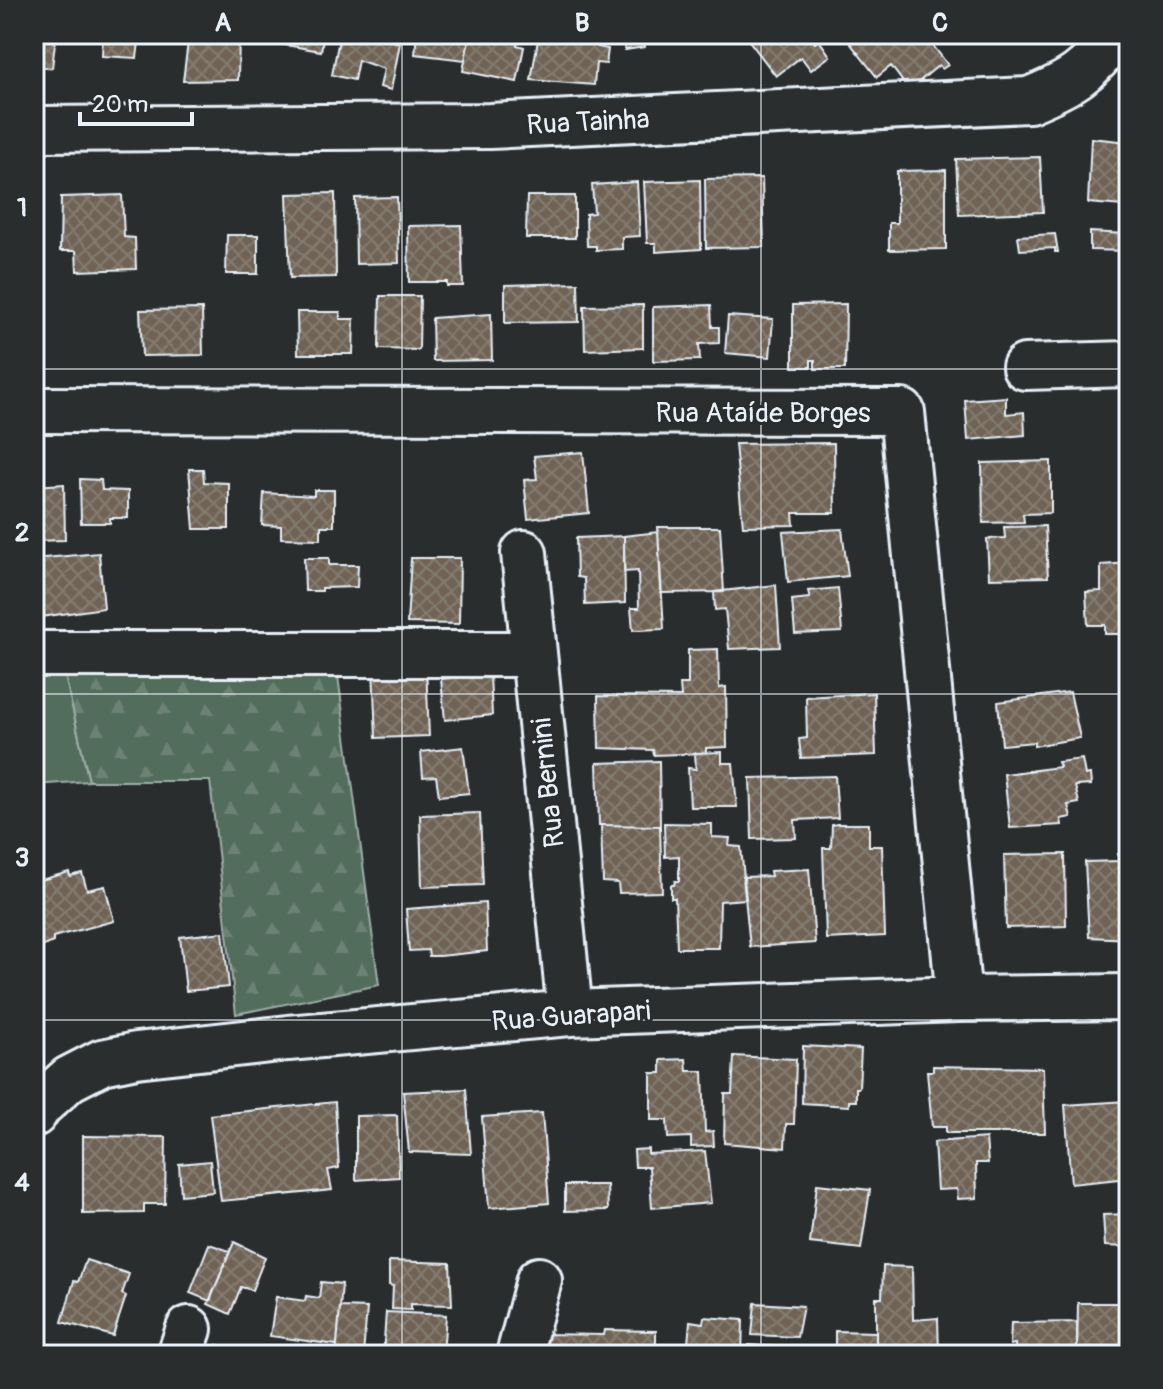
<svg xmlns="http://www.w3.org/2000/svg" width="1163" height="1389" font-family="Pangolin,sans-serif">
	<defs>
		<pattern id="forest-firs" width="22" height="20" patternUnits="userSpaceOnUse" patternTransform="scale(2)"><rect width="22" height="20" fill="#536d5c"/><path d="M5 1l3.5 6h-7zM16 11l3.5 6h-7z" fill="#6c8274"/></pattern>
		<pattern id="building-cross-hatch" width="8" height="8" patternUnits="userSpaceOnUse" patternTransform="scale(2)"><rect width="8" height="8" fill="#706457"/><path d="M0 0l8 8M0 8l8-8" fill="none" stroke="#847b70"/></pattern>
	</defs>
	<rect width="100%" height="100%" fill="#2a2d2e"/>
	<filter id="ink" filterUnits="userSpaceOnUse"><feTurbulence type="fractalNoise" baseFrequency=".0125" numOctaves="2"/><feDisplacementMap in="SourceGraphic" scale="16" xChannelSelector="R" yChannelSelector="G"/><feConvolveMatrix kernelMatrix="1 2 1 2 8 2 1 2 1" color-interpolation-filters="sRGB"/></filter>
	<g filter="url(#ink)">
		<path fill="#536d5c" stroke="#9eafaa" stroke-width="2" d="M64,671l25,110 -55,4v-113z"/>
		<path fill="url(#forest-firs)" stroke="#9eafaa" stroke-width="2" d="M64,671l274,5 41,309 -143,29 -26,-233h-121z"/>
		<path fill="url(#building-cross-hatch)" stroke="#e8f1f8" stroke-width="2" d="M34,34h22l-4,34 -18,-2z
			M103,34h37l-3,24 -35,-2z
			M189,34h50l-1,46 -55,1z
			M263,34h61l-3,17 -59,-10z
			M340,34h29l31,9 -9,47 -11,-3 4,-18 -26,-9 -4,20 -22,-5z
			M417,34h53l-5,26 -50,-6z
			M470,34h49l-2,11 7,2 -7,35 -54,-11z
			M539,34h43v7h16v6l10,2 -2,15 -10,-1 -2,22 -63,-5z
			M622,34h22l1,13 -20,3z
			M744,34h64l7,9 4,-3 11,16 -19,14 -10,-13 -25,19z
			M843,34h81l24,31 -6,4 -3,-4 -30,25 -18,-24 -14,11z
			M1091,138l37,4 -5,64 -35,-3z
			M1040,157l3,55 -84,3 -3,-56z
			M946,170v79l-57,1v-27h8v-52z
			M762,178l2,69 -58,1 -1,-69z
			M700,180l1,69 -45,3v-9h-9l-3,-61z
			M637,182l3,54 -18,1v12l-26,1v-4h-9l-1,-32 8,-1 -2,-28z
			M335,193l1,84 -46,1 -3,-84z
			M122,195l2,42 11,1 1,31 -59,2 -1,-20h-16l1,-54z
			M527,196h48v42h-49z
			M397,197l2,66 -43,1 -1,-66z
			M461,225l2,61h-16v-4h-38l-1,-56z
			M1090,232l36,2v17l-36,-1z
			M1055,234l3,18h-3v-4l-35,2 -2,-14z
			M227,235h31v39h-32z
			M578,283l1,39 -74,1v-38z
			M380,296h40l-1,54 -40,-1z
			M846,304l-1,65h-30v-9h-4v7h-18v-62z
			M643,305v43l-58,2 -1,-44z
			M711,305l1,22h7v16l-20,1 1,16 -47,1v-54z
			M202,309l1,46 -61,1 -2,-46z
			M297,312h43v7h14l-1,35h-55z
			M491,314l1,46 -59,1 -1,-43z
			M728,316l45,3 -3,38 -45,-4z
			M1006,397v17l18,-2 1,23 -57,5 -3,-40z
			M834,443l1,70h-42l1,12 -51,1 -8,-82z
			M583,452l6,61 -61,6 -4,-39 13,-1 -3,-23z
			M1051,461v52l-28,1 1,8 -41,1 -1,-60z
			M189,469h14l1,13 25,1v46h-35z
			M80,479l21,1 1,10 26,1v27h-18v5h-29z
			M64,484l1,56 -31,1v-55z
			M314,490h20v36h-13v13l-40,-1v-12l-19,-1 2,-32 50,3z
			M1045,526l3,51 -59,1 -2,-39 18,-1 -1,-11z
			M658,527h62l4,65 -63,1z
			M842,529l6,47 -60,6 -5,-50z
			M658,532l6,97 -31,1 -2,-22h8l-1,-37 -14,1v-36z
			M624,536l1,67 -40,2 -1,-27 -7,-1 -1,-39z
			M99,553l5,55 -70,10v-59z
			M304,558h25v7h29l-1,22 -35,1v3h-17z
			M411,558h49l-1,66 -52,-1z
			M1129,563l-1,71h-23v-9h-17l-2,-33 15,-1v-26z
			M776,585l4,62 -51,2 -4,-40 -10,1 -1,-18z
			M838,588l4,44 -47,2 -3,-34 18,-2 -2,-7z
			M718,649l1,39 7,-1 1,60 -21,1v5l-52,2 -1,-5 -54,-2 -1,-52 83,1 -1,-13h8v-34z
			M426,666l3,70 -53,2 -3,-71z
			M490,675l2,40 -47,5 -4,-41z
			M1070,692l10,46 -46,8v-4l-32,3 -4,-43z
			M874,693l2,62 -75,3 -2,-19 8,-1 -1,-41z
			M463,747l6,46 -30,3 -3,-20 -13,1 -2,-25z
			M722,752v11h11l4,44h-47l-2,-39 8,1 -1,-16z
			M1082,759l3,16 5,-1 1,11 -16,1 4,17 -11,2 3,12 -10,2 1,6 -52,3 -6,-54 56,-7 -2,-5z
			M659,761l1,65 -61,-1 -2,-62z
			M835,776l3,42 -43,2 1,18 -44,1 -2,-61z
			M480,813l3,72 -61,2 -2,-72z
			M664,823l48,1v13l18,1 -1,8 12,1 5,52 -26,2 -1,47h-42l-2,-50h-4v-13h3l1,-4h4v-25l-14,1z
			M837,824h32v22h13l3,90 -59,3 -3,-91h8l1,-23z
			M601,825l59,1 2,66 -43,1 -1,-10 -15,-1z
			M1129,853v86l-40,-2 -4,-75 35,-1 -2,-7z
			M1065,854l1,72 -60,2 -2,-73z
			M809,869l6,74 -65,4 -7,-70 28,-1 -1,-5z
			M69,872l1,4 12,-3 5,17 18,-4 9,35 -61,16v5l-19,8v-68z
			M485,903l2,48 -47,5h-11l-1,-6 -19,1 -3,-42z
			M223,932l6,55 -43,4 -6,-54z
			M803,1046l58,3 -2,39h-3v13h-7v5l-47,-3z
			M734,1056l62,3 -2,65h-8l-1,24 -61,-5 1,-49h7z
			M686,1059l1,12h16l2,61 8,-1 1,15 -23,1v-10l-23,1 -1,-18h-16v-47h10v-13z
			M933,1066l110,2 2,65h-99v-6h-14l-5,-56h6z
			M466,1089l5,65 -62,-2 -6,-60z
			M1127,1101l2,77 -58,6 -6,-79z
			M335,1102l4,66 -11,2 4,20 -111,11 -11,-86z
			M542,1113l7,90 -60,5 -7,-91z
			M397,1115l2,62 -43,3v-64z
			M83,1136l83,1 -1,67h-21v9l-61,1z
			M986,1138l2,25h-12l1,35 -19,1 -1,-10 -20,1 -3,-48z
			M648,1149v5l57,-3 6,52 -59,5 -3,-41h-14l-1,-17z
			M210,1161l3,31 -32,3 -2,-31z
			M817,1184l53,6 -9,59 -51,-6z
			M565,1185h42l1,25 -43,1z
			M1129,1214v33l-24,-1 -2,-31z
			M234,1242l31,15 -13,33 -11,-3 -11,27 -22,-10z
			M209,1244l21,7 -20,50 -20,-8z
			M86,1260l43,14 -7,20 4,2 -13,40 -51,-14 12,-41 4,1z
			M389,1261l61,2 2,42 -41,-1v6l-19,-1 1,-23 -4,-1z
			M883,1266l29,1 1,53 25,-2 1,37h-63v-57h6z
			M321,1282l21,2 -5,61 -67,-9 6,-39 29,4 1,-5 13,2z
			M755,1303l48,3 -6,31 -45,-2z
			M1078,1303h51v52h-52z
			M340,1307l27,1 -4,47h-27z
			M386,1312l60,3 -3,40h-60z
			M704,1317l39,3 -1,35h-55l3,-34 13,2z
			M1077,1322v33h-61l-1,-11 -5,1 1,-22z
			M605,1330l51,1v24h-114v-21l62,1z
			M835,1331l41,1v23h-41z
			M217,1345l44,10h-47z
			M749,1345l28,2 -1,8h3h-31z
			M950,1347l48,2v6h-48z"/>
		<g fill="none" stroke-linecap="round" stroke-linejoin="round">
			<g stroke="#e8f1f8" stroke-width="50">
				<path id="minor" d="M34,129l456,-3 539,-26c42,-17 61,-28 87,-66
					M1025,367l104,-3
					M34,410l868,2 57,587
					M524,553l46,460
					M34,654h500
					M34,1114l5,-8 30,-27 33,-17 34,-7 152,-17 282,-25 389,-14 170,-2
					M180,1355l9,-26
					M519,1355l20,-75"/>
			</g>
			<use href="#minor" stroke="#2a2d2e" stroke-width="44"/>
		</g>
	</g>
	<path fill="none" stroke="#e8f1f8" stroke-width="2" stroke-opacity="0.55" d="M402,34v1321M761,34v1321M34,369h1095M34,694h1095M34,1020h1095"/>
	<g text-anchor="middle" stroke-width="6" stroke-linejoin="round" paint-order="stroke">
		<g font-size="28" fill="#e8f1f8" stroke="#2a2d2e">
			<text transform="translate(588 121) rotate(-3)" y="10">Rua Tainha</text>
			<text x="763" y="422">Rua Ataíde Borges</text>
			<text transform="translate(547 783) rotate(-96)" y="10">Rua Bernini</text>
			<text transform="translate(571 1015) rotate(-4)" y="10">Rua Guarapari</text>
		</g>
	</g>
	<rect width="1163" height="1389" fill="none" stroke="#2a2d2e" stroke-width="88"/>
	<path d="M80 112v12h112v-12" fill="none" stroke="#e8f1f8" stroke-width="4"/>
	<text x="92" y="112" font-size="24" fill="#e8f1f8" stroke="#2a2d2e" stroke-width="6" paint-order="stroke">20 m</text>
	<rect x="44" y="44" width="1075" height="1301" fill="none" stroke="#e8f1f8" stroke-width="3"/>
	<g font-size="26" text-anchor="middle" font-weight="bold" fill="#e8f1f8">
		<text x="223" y="31">A</text>
		<text x="582" y="31">B</text>
		<text x="940" y="31">C</text>
		<text x="22" y="216">1</text>
		<text x="22" y="541">2</text>
		<text x="22" y="866">3</text>
		<text x="22" y="1191">4</text>
	</g>
</svg>
